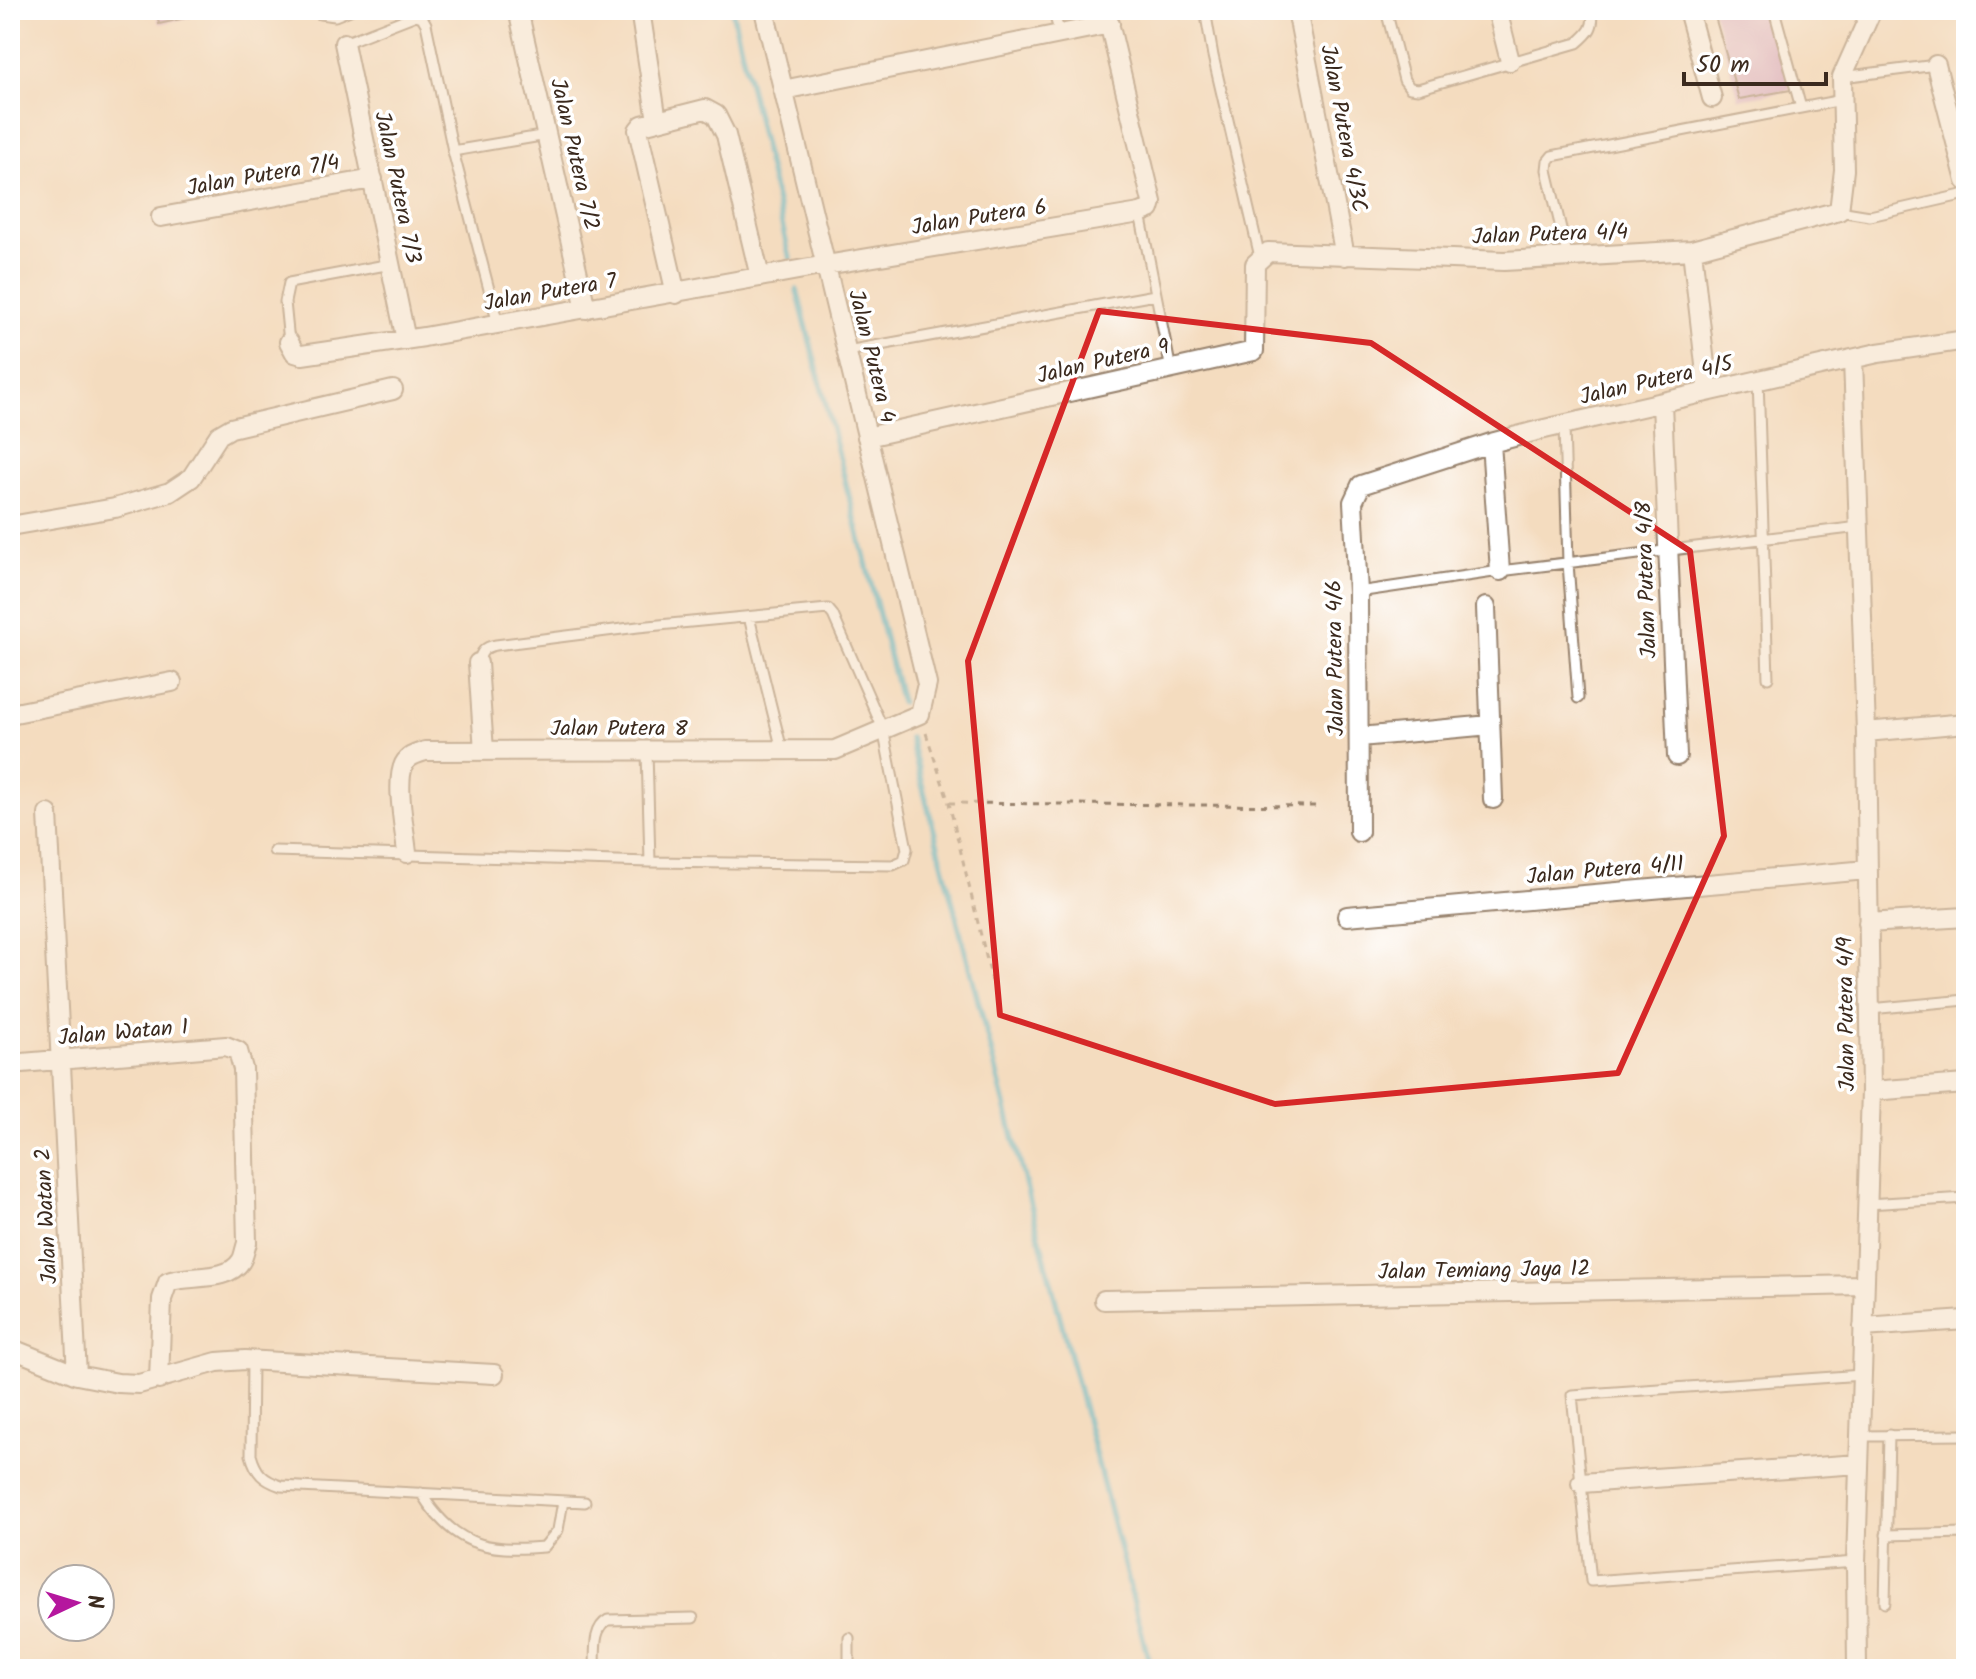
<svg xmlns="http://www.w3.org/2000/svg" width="1976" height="1679" font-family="Kalam,sans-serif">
	<rect width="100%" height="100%" fill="#fff"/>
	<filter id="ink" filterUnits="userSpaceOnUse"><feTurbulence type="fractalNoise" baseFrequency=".0125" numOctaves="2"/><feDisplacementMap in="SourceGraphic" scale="16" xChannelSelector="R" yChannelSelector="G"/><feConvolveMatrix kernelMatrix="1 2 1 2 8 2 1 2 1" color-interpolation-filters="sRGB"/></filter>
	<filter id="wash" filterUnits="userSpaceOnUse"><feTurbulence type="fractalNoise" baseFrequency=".006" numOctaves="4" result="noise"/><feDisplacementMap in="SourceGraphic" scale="32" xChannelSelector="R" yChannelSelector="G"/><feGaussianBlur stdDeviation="1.8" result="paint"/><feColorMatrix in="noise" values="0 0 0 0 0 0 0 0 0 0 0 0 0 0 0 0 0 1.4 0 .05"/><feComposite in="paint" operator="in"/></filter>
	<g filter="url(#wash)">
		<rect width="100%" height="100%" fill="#f4dcbf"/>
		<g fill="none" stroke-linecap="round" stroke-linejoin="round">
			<path stroke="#4cb2cb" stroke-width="6" d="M732,10l58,249
				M797,290l104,412
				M910,738l241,931"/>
		</g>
		<g id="blocks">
			<path fill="#cb93c3" d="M156,10h37l1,6 -35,8z
				M1713,10h57l21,80 -52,9z"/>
		</g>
	</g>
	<g filter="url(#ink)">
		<use href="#blocks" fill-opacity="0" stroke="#98836e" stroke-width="2"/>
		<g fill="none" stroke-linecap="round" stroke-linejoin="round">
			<g stroke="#98836e" stroke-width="13">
				<path id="lane" d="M317,10l3,4 15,2 15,-6
					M1053,10l7,24
					M1205,10l8,46 47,201
					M1386,10l18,70 6,8 8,1 159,-46c12,-10 18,-16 15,-33
					M1774,10l27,98
					M344,43l72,-28 6,2 4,7 27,127 45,173
					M1842,77l94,-12
					M453,151l94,-16
					M1839,211l31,5 96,-22
					M1140,213l31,157
					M1568,258l-21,-88 1,-9 4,-5 290,-56
					M289,342l-4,-40 4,-19 102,-19
					M847,351l308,-56
					M1758,379l10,299
					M1564,425l4,138 10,135
					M1358,592l142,-21 359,-44
					M749,617l33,133
					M647,751l3,111
					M274,851l376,11 243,3 11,-5 3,-11 -24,-120 -50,-114 -5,-6 -190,18 -142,18c-12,2 -15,7 -18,18
					M1870,1009l96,-9
					M1867,1204l99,-6
					M252,1360l-1,95c5,18 12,25 30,31l304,16
					M1860,1436l106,-1
					M421,1493c32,52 64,59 123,54l14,-17 5,-29
					M1886,1535l80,-2
					M1856,1562l-265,19 -19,-186 290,-20
					M1885,1603l4,-168
					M849,1638v31
					M595,1669c1,-17 -3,-40 13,-49l85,-2"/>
			</g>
			<g stroke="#98836e" stroke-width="22">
				<path id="street" d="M518,10l68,299
					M640,10l17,111
					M1297,10l48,246
					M1497,10l13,51
					M1688,10l24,88
					M344,43l62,297
					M1936,65l30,116
					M783,90l327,-66
					M161,217l212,-38
					M1692,250l16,141
					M676,294l-38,-164 4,-5 63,-16 11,6 10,20 34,142
					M289,342l6,11 7,2 122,-18 402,-72 314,-52 10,-4 2,-7 -46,-192
					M1853,359l13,373 5,359 -15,471 1,107
					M1662,403l15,353
					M867,437l387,-86 1,-87 13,-12 236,9 188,-11 147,-39 5,-41 -2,-93 30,-67
					M1491,443l9,128
					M10,526l105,-18 55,-16 21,-14 28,-43 12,-7 162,-38
					M1486,607l7,192
					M478,663l6,88
					M10,714l162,-32
					M1866,732l100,-9
					M1360,737l130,-12
					M48,814l29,561
					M1359,832l-1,-240 -5,-90 8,-17 130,-42 49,-13 338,-77 88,-13
					M407,853c-2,-21 -12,-71 -3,-89 5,-9 13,-10 21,-13l410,-1 85,-36 7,-30 -163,-674
					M1347,916l520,-46
					M1868,923l98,-6
					M10,1064l216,-18 12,5 5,18 4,174c-2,5 -3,14 -6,18 -14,22 -52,13 -73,21l-6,17 -3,81
					M1871,1091l95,-7
					M1104,1300l760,-15
					M1863,1327l103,-7
					M10,1348l67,27 41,8 21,1 78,-22 28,-2 249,14
					M1581,1483l278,-19"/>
			</g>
			<path stroke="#98836e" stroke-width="3" stroke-dasharray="6 6" stroke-linecap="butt" d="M926,733l23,70 43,178
				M949,803l367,3"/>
			<use href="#lane" stroke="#fff" stroke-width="9"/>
			<use href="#street" stroke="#fff" stroke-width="18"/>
		</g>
	</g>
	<path d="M0 0H1976V1679H0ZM1099,311l272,32 319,208 34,285 -106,237 -343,31 -275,-89 -32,-354z" fill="#f4dcbf" fill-opacity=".55" fill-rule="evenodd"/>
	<path fill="none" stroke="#d62828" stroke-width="6" stroke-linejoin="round" d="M1099,311l272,32 319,208 34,285 -106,237 -343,31 -275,-89 -32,-354z"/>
	<g text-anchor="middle" stroke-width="7" stroke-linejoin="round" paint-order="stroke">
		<g font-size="22" fill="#3b2a1e" stroke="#fff">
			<text transform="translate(1345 128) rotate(79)" y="8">Jalan Putera 4/3C</text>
			<text transform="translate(576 154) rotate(77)" y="8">Jalan Putera 7/2</text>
			<text transform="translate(263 174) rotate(-10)" y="8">Jalan Putera 7/4</text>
			<text transform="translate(399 187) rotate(78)" y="8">Jalan Putera 7/3</text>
			<text transform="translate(979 216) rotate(-9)" y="8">Jalan Putera 6</text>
			<text transform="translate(1550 233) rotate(-2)" y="8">Jalan Putera 4/4</text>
			<text transform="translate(550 291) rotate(-10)" y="8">Jalan Putera 7</text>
			<text transform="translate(873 356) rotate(76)" y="8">Jalan Putera 4</text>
			<text transform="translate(1103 360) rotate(-13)" y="8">Jalan Putera 9</text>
			<text transform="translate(1656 379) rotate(-13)" y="8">Jalan Putera 4/5</text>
			<text transform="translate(1645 580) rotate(-92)" y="8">Jalan Putera 4/8</text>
			<text transform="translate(1334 658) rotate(-91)" y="8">Jalan Putera 4/6</text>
			<text x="619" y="735">Jalan Putera 8</text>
			<text transform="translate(1605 869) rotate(-5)" y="8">Jalan Putera 4/11</text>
			<text transform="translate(1845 1014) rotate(-91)" y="8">Jalan Putera 4/9</text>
			<text transform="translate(123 1031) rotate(-5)" y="8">Jalan Watan 1</text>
			<text transform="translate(45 1216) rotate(-93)" y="8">Jalan Watan 2</text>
			<text transform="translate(1484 1269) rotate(-1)" y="8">Jalan Temiang Jaya 12</text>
		</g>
	</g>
	<rect width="1976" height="1679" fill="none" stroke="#fff" stroke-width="40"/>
	<g transform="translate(76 1603) rotate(86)"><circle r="38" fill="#ffffff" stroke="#b1aaa5" stroke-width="2"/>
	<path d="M0-6L14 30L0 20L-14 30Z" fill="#b5179e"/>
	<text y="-12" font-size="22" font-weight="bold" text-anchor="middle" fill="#3b2a1e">N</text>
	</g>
	<path d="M1684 72v12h142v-12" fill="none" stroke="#3b2a1e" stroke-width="4"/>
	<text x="1696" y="72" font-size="24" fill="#3b2a1e" stroke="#ffffff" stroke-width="6" paint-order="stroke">50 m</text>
</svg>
